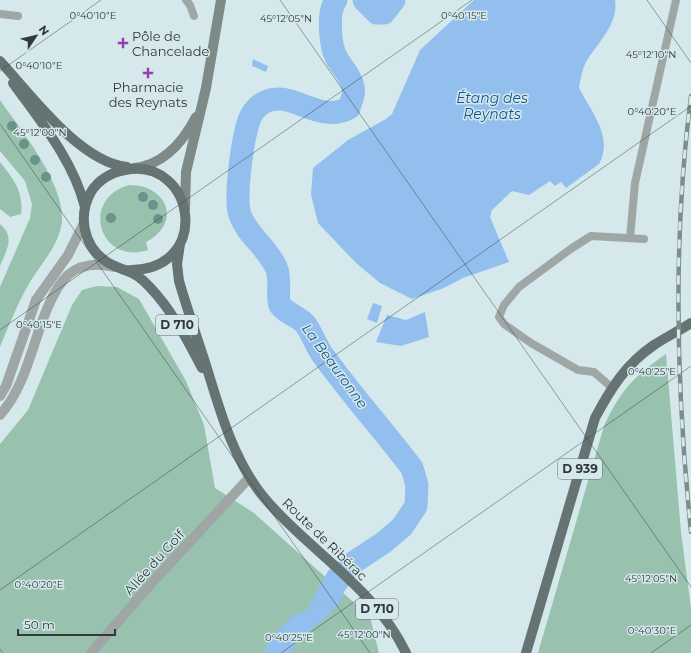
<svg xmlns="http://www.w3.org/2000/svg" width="691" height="653" font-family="Montserrat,sans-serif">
	<rect width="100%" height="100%" fill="#d5e9ec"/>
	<path fill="#98c2ae" d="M0,100c21,31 73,92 60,131 -6,21 -24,39 -34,58 -10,18 -18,39 -26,58v-60l30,-69 2,-14 -7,-23 -25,-30z
		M0,162c13,16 24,30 21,52l-11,3 -10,-8z
		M129,185c38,0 54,37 17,57l2,8c-48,16 -69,-51 -19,-65z
		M0,224c16,13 6,27 0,42z
		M97,286l20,1 22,12 47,82 18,44 11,63 39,25 116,104 9,36h-379v-209l28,-34 44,-105 10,-15z
		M666,354l15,178 10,76v45h-153l66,-227c16,-35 30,-50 62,-72z"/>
	<path fill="#92bfee" d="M474,0h141c4,25 -19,44 -30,64 -3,7 -5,16 -6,24 12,23 35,50 20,76l-33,24 -5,-6 -6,4 -5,-5 -21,14 -17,-4 -20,19 -2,7 19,45 -46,16 -19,10 -32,11 -32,-16 -24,-20 -38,-40 -7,-28 2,-27 35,-28 38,-21 6,-5 28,-64z
		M253,59l15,7 -2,6 -14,-6z
		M373,303l9,3 -5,17 -10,-4z
		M425,312l4,25 -28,9 -25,-4 11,-27 19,5z
		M341,560l11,11 -6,12 -1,6 -5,13 -12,14 -30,24 -7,13h-28l8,-16 24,-23 12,-4 21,-39z"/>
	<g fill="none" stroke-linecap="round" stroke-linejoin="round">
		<path stroke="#92bfee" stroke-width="23" d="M364,0l13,13h7l10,-13
			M330,591l21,-27 32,-21 19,-16 14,-21 1,-21 -5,-17c-29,-38 -62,-75 -90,-114 -6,-9 -10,-20 -16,-29 -7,-9 -20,-11 -26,-20 -4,-8 2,-25 -4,-38 -9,-20 -29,-32 -36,-52 -6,-16 3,-87 12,-101 2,-3 5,-7 8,-9 28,-21 58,21 89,3 2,-7 6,-15 4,-21 -2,-12 -12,-20 -17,-30 -6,-13 -9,-45 0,-57"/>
		<path stroke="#9fa7a6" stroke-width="8" d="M186,0l4,5 4,11
			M0,14l18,2
			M630,238l5,-55 41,-183
			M611,387l-17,-15 -16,-2 -47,-27 -27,-19 -5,-7 5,-12 15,-18 53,-39 19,-12 53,3"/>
		<path stroke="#9fa7a6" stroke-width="10" d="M0,396l6,-10 30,-86 32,-45 16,-32
			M0,415c26,-29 32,-71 47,-106 5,-12 11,-25 21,-34 13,-11 30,-12 46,-8
			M91,653l58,-67 100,-108"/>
		<path stroke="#7d8a88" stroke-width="10" d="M134,168c29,-3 49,-26 62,-51
			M185,208l1,-36 20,-84 15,-88"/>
		<path stroke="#657472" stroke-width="10" d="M0,61c31,34 80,101 127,106
			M13,83c28,39 60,77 72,124
			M180,244l-3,20 2,17c8,27 17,54 26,81 14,45 27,95 57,133 45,55 113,92 144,158
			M124,270c90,5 73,-114 1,-100 -13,2 -27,10 -34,22 -13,23 -8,52 13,68 9,7 20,9 30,14 8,4 16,13 22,20 19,22 33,49 46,74
			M526,653l69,-235c16,-30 31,-54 59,-73 12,-8 25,-14 37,-22"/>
		<g stroke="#7e8c8e" stroke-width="4.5">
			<path id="rail" d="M691,96c-19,146 -15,291 0,436"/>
		</g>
		<use href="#rail" stroke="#d5e9ec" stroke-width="3" stroke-dasharray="9" stroke-linecap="butt"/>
	</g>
	<g fill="#6c9389">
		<circle cx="12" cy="126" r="5"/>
		<circle cx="24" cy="144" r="5"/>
		<circle cx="35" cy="160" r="5"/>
		<circle cx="46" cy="177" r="5"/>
		<circle cx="143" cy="197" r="5"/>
		<circle cx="153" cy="205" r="5"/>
		<circle cx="111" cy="218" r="5"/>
		<circle cx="158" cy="219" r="5"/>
	</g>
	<path fill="none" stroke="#31393a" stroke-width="1" stroke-opacity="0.45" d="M280,0l411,587M647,0l44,63M0,71l101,-71M0,124l370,529M0,330l472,-330M0,590l691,-484M0,649l3,4M281,653l410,-287M651,653l40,-28"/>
	<g fill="#9141b1" stroke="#d5e9ec" stroke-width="1.5">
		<path d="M121 37h4v4h4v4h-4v4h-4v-4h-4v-4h4z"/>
		<path d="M146 67h4v4h4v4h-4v4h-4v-4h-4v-4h4z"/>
	</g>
	<g text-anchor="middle" stroke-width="3" stroke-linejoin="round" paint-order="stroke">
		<g fill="#d5e9ec" stroke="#626e6f" stroke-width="1">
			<rect x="156" y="315" width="42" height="20" rx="3"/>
			<rect x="558" y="459" width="44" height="20" rx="3"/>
			<rect x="356" y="599" width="42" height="20" rx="3"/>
		</g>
		<g font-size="12" font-weight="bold" fill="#31393a">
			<text x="177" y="329">D 710</text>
			<text x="580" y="473">D 939</text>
			<text x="377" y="613">D 710</text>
		</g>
		<g font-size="13" fill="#31393a" stroke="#d5e9ec" text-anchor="start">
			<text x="132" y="41">Pôle de<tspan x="132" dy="15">Chancelade</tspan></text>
			<text x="148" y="92" text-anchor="middle">Pharmacie<tspan x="148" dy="15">des Reynats</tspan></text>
		</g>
		<g font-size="13" fill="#31393a" stroke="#d5e9ec">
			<text transform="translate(325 539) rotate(44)" y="5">Route de Ribérac</text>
			<text transform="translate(154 562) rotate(-48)" y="5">Allée du Golf</text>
		</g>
		<g font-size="14" font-style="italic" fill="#16568f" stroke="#d5e9ec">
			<text x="492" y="103">Étang des<tspan x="492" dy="16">Reynats</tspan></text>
			<text transform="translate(335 366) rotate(54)" y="5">La Beauronne</text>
		</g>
	</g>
	<g font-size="10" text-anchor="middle" fill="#31393a" stroke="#d5e9ec" stroke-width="3" stroke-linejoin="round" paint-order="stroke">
		<text x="464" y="19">0°40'15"E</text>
		<text x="93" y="19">0°40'10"E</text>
		<text x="286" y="22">45°12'05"N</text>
		<text x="651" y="58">45°12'10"N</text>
		<text x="39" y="69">0°40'10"E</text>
		<text x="652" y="115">0°40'20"E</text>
		<text x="40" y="136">45°12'00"N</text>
		<text x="39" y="328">0°40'15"E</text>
		<text x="652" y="375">0°40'25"E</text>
		<text x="651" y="582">45°12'05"N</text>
		<text x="39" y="588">0°40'20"E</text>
		<text x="652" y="634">0°40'30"E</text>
		<text x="364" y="638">45°12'00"N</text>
		<text x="289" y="641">0°40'25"E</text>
	</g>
	<g transform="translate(36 36) rotate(55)" stroke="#d5e9ec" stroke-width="3" paint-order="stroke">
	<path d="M0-3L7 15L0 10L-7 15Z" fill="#31393a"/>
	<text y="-6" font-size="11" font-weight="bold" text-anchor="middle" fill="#31393a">N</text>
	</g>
	<path d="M18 629v6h97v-6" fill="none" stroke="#31393a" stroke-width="2"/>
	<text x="24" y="629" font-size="12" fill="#31393a" stroke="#d5e9ec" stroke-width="3" paint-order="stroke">50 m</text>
</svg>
